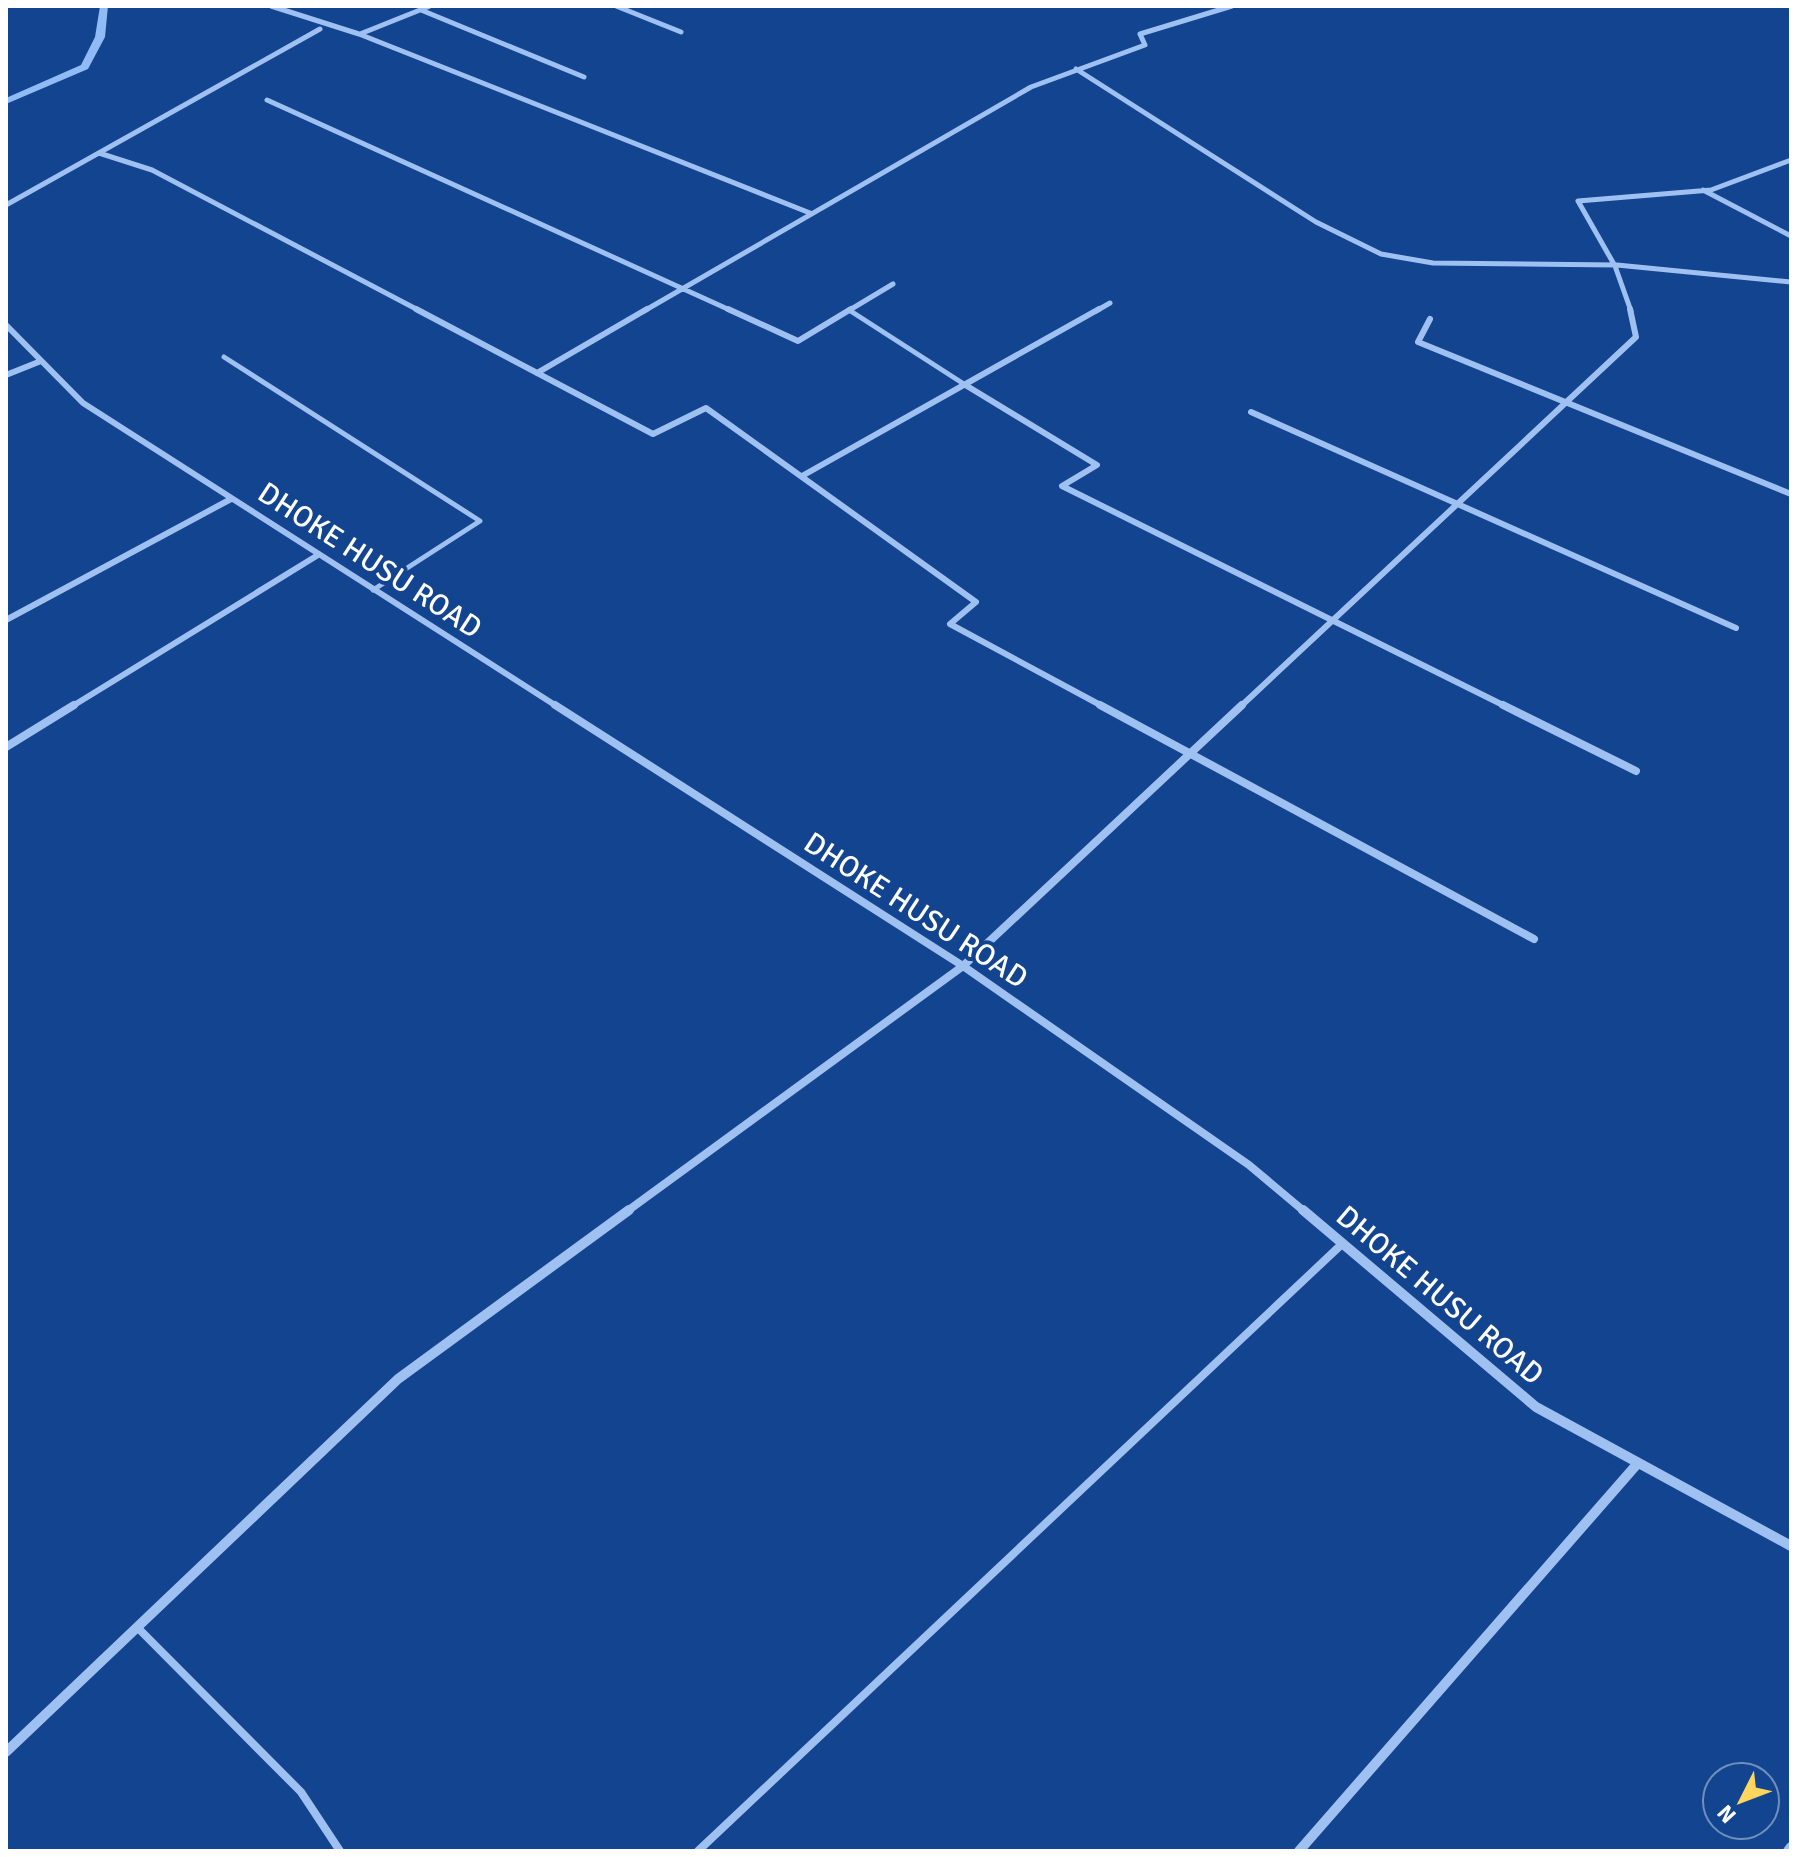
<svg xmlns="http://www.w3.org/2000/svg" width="1797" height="1857" font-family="Signika,sans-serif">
	<rect width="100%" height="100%" fill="#134490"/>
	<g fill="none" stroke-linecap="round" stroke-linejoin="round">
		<path fill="#90bbf4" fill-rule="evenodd" d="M100,6h8l-3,31 -17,32 -82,35v-6l75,-33 14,-28z"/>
		<path stroke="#9fc1f1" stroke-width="5" d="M849,310l118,76
			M224,357l256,164 -107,69"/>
		<path stroke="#9fc1f1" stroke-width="8" d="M137,1627l164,165 39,59
			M698,1851l644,-607"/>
		<path stroke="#9fc1f1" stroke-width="5" d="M271,6l88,28 451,179
			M616,6l65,26
			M421,10l163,67
			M360,34l70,-28
			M1076,69l240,153 65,32 52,9 184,2 174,17
			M267,100l465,211
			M99,153l53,17 268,141
			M1703,190l88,46
			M6,205l314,-176
			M644,311l387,-224 114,-42 -5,-11 92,-28
			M848,311l45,-27
			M1096,311l14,-8
			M1631,311l-16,-45 -37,-65 133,-11 80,-30"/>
		<path stroke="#9fc1f1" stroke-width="6" d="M416,309l237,125 53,-26 270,194 -26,22 154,83
			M728,309l70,32 53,-32
			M1430,319l-12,23 373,152
			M6,325l77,78 475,304
			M537,373l110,-64
			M6,375l35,-14
			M967,386l130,79 -35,21 445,221
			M1251,412l485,216
			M802,476l297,-167
			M6,620l225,-121
			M71,707l247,-152
			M1240,707l396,-370 -6,-28"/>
		<path stroke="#9fc1f1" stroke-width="8" d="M555,705l408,261 286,199 56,47
			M1100,705l434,234
			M1503,705l133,66
			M6,747l68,-42
			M626,1212l337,-246 279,-261"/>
		<path stroke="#9fc1f1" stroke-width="10" d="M1303,1210l233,197 255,139
			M6,1752l392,-373 231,-169
			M1299,1851l339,-388
			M1788,1851l3,-4"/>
	</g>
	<g text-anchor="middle" stroke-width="8" stroke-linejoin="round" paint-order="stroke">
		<g font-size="30" fill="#fff" stroke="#134490">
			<text transform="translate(370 560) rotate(33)" y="10">DHOKE HUSU ROAD</text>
			<text transform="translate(916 910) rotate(33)" y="10">DHOKE HUSU ROAD</text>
			<text transform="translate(1440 1295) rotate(40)" y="10">DHOKE HUSU ROAD</text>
		</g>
	</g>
	<rect width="1797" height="1857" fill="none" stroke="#ffffff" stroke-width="16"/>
	<g transform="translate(1741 1801) rotate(228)"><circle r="38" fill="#134490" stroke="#718fbc" stroke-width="2"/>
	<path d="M0-6L14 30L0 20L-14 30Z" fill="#ffd75f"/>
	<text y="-12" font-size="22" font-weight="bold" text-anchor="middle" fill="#ffffff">N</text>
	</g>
</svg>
